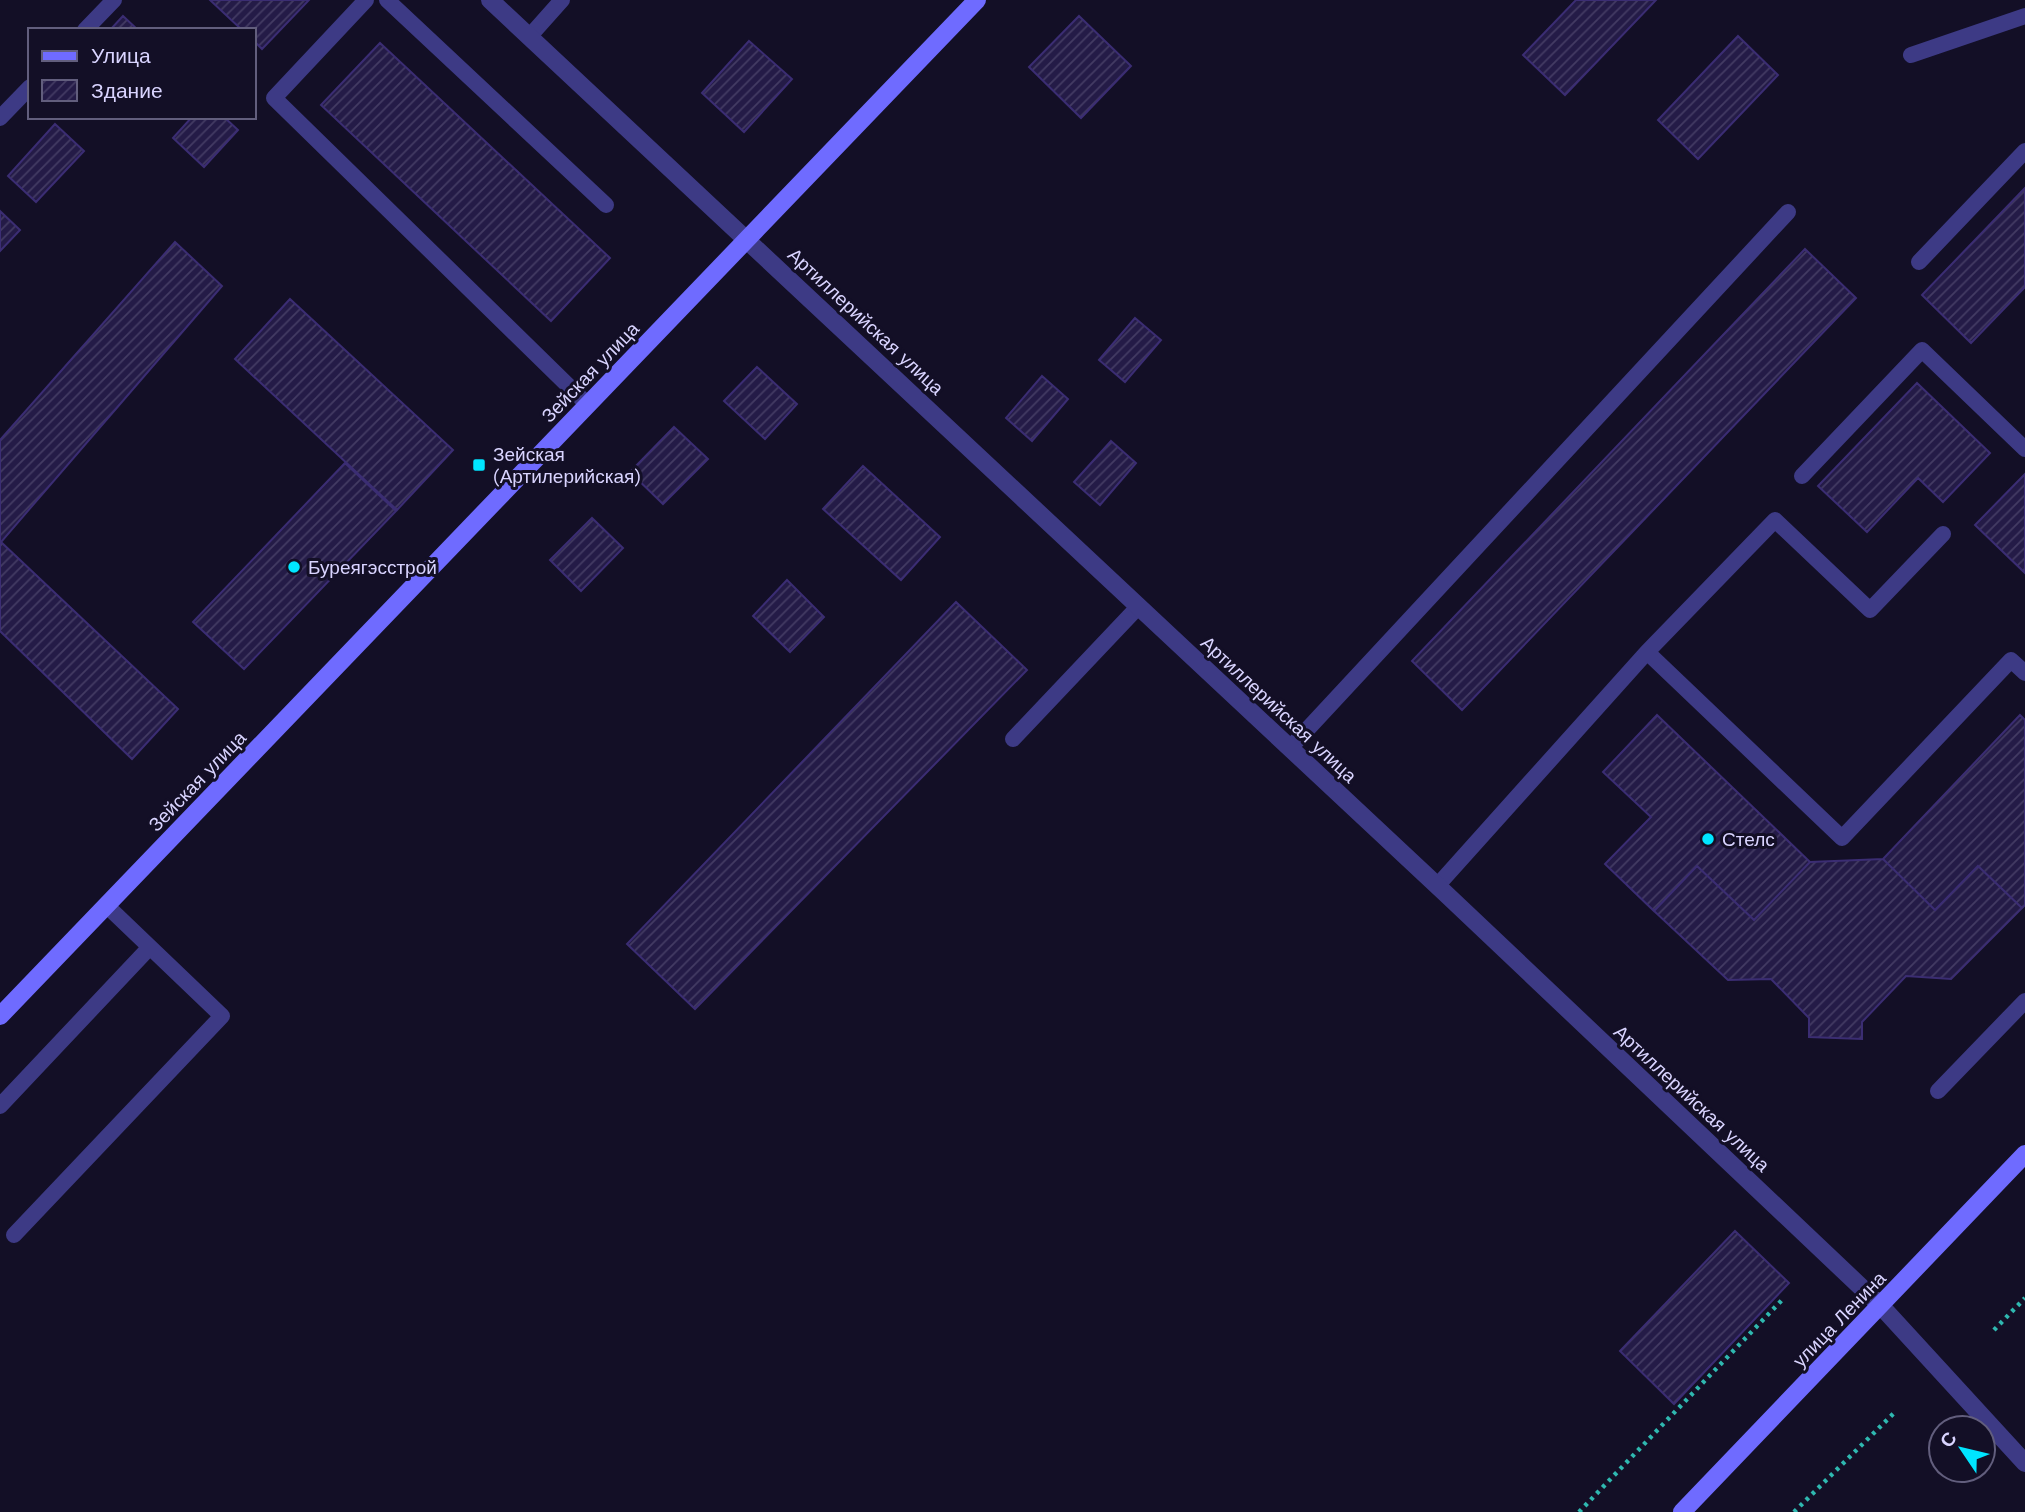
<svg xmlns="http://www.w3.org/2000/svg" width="2025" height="1512" font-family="'Work Sans',sans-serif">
	<defs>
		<pattern id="building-hatch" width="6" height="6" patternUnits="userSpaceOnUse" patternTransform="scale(1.75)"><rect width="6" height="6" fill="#241b47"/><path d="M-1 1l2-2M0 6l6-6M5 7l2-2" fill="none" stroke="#433b63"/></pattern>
	</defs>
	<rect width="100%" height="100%" fill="#130f26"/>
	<path fill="url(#building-hatch)" stroke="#3b2d73" stroke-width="2" d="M210,0h99l-47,49 -8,-8v-11h-12z
		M1576,0h80l-91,95 -42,-40z
		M123,16l15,14h-28z
		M1079,16l52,50 -50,52 -52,-51z
		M1738,36l40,39 -80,84 -40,-39z
		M749,41l43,38 -48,53 -42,-39z
		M380,43l230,215 -59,63 -230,-216z
		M192,117h32l14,13 -34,37 -31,-29z
		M55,124l29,27 -48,51 -28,-26z
		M2025,188v99l-54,56 -49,-48z
		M0,211l20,19 -20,21z
		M175,242l47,44 -221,256 177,167 -46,50 -132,-128v-191z
		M1805,249l51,49 -394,412 -50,-49z
		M290,299l163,151 -56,60 -162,-151z
		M1135,318l26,22 -36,42 -26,-22z
		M757,367l40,37 -32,35 -41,-38z
		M1042,376l26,23 -36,42 -26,-23z
		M1917,383l73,70 -47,49 -25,-24 -51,54 -49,-46z
		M674,427l34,32 -45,45 -33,-32z
		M1111,441l25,22 -36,42 -26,-23z
		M345,463l51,48 -152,158 -51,-47z
		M863,466l77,71 -39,43 -78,-71z
		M2025,474v99l-50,-48z
		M592,518l31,30 -42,43 -31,-31z
		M787,580l37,37 -34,35 -37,-36z
		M956,602l71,68 -332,339 -68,-65z
		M1657,715l153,147 -56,58 -57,-54 -43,45 -49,-47 46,-47 -48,-45z
		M2020,715l5,5v185l-3,3 -44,-42 -43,44 -52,-51z
		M1883,859l52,51 43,-44 44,42 -71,71 -45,-3 -44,46v17l-53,-2v-19l-38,-39 -43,1 -74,-69 43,-45 57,54 56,-58z
		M1735,1231l54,52 -115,121 -54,-53z"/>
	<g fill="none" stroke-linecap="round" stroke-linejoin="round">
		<path stroke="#2fb8b0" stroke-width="4.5" stroke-dasharray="3.5 5" stroke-linecap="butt" d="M1994,1330l31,-32
			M1579,1512l203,-212
			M1794,1512l102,-101"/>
		<path stroke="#3d3a85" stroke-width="16" d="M366,0l-92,98 314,307
			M387,0l219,205
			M85,30l29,-30
			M529,37l33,-37
			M1911,55l114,-39
			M0,118l30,-31
			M1919,262l106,-111
			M1802,476l120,-126 103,99
			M1647,652l195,186 169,-178 14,13
			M1013,739l126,-133
			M1290,748l498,-536
			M1437,886l210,-234 128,-132 95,90 73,-76
			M1938,1091l87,-90
			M0,1106l150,-159
			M14,1235l208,-219 -116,-111"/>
		<path stroke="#3d3a85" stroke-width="18" d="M490,0l955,893 436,413 144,157"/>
		<path stroke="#6f6bff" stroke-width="18" d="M0,1016l977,-1016
			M1682,1512l343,-358"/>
	</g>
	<g fill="#00e5ff" stroke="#130f26" stroke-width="2.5">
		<rect x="472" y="458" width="14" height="14" rx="3.5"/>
		<circle cx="294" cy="567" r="7"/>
		<circle cx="1708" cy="839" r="7"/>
	</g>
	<g text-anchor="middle" stroke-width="6" stroke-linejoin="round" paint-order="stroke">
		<g font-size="19" fill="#d9d4ff" stroke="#130f26">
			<text transform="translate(866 321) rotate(43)" y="7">Артиллерийская улица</text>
			<text transform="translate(590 372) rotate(-46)" y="7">Зейская улица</text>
			<text transform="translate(1279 709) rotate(43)" y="7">Артиллерийская улица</text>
			<text transform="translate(197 781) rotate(-46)" y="7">Зейская улица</text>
			<text transform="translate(1692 1098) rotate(43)" y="7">Артиллерийская улица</text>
			<text transform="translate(1839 1319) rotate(-46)" y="7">улица Ленина</text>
		</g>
		<g font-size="19" fill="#d9d4ff" stroke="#130f26" text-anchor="start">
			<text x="493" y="461">Зейская<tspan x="493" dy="22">(Артилерийская)</tspan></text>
			<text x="308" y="574">Буреягэсстрой</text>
			<text x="1722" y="846">Стелс</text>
		</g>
	</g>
	<rect x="28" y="28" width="228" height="91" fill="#130f26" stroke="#625e7d" stroke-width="2"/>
	<rect x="42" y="51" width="35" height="10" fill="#6f6bff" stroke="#625e7d" stroke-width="2"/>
	<text x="91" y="63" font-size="21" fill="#d9d4ff">Улица</text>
	<rect x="42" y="80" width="35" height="21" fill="url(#building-hatch)" stroke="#625e7d" stroke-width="2"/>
	<text x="91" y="98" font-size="21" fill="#d9d4ff">Здание</text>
	<g transform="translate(1962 1449) rotate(305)"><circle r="33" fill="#130f26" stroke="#625e7d" stroke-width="2"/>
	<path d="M0-5L12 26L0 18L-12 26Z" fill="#00e5ff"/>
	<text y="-10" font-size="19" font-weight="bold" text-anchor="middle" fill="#d9d4ff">С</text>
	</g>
</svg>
